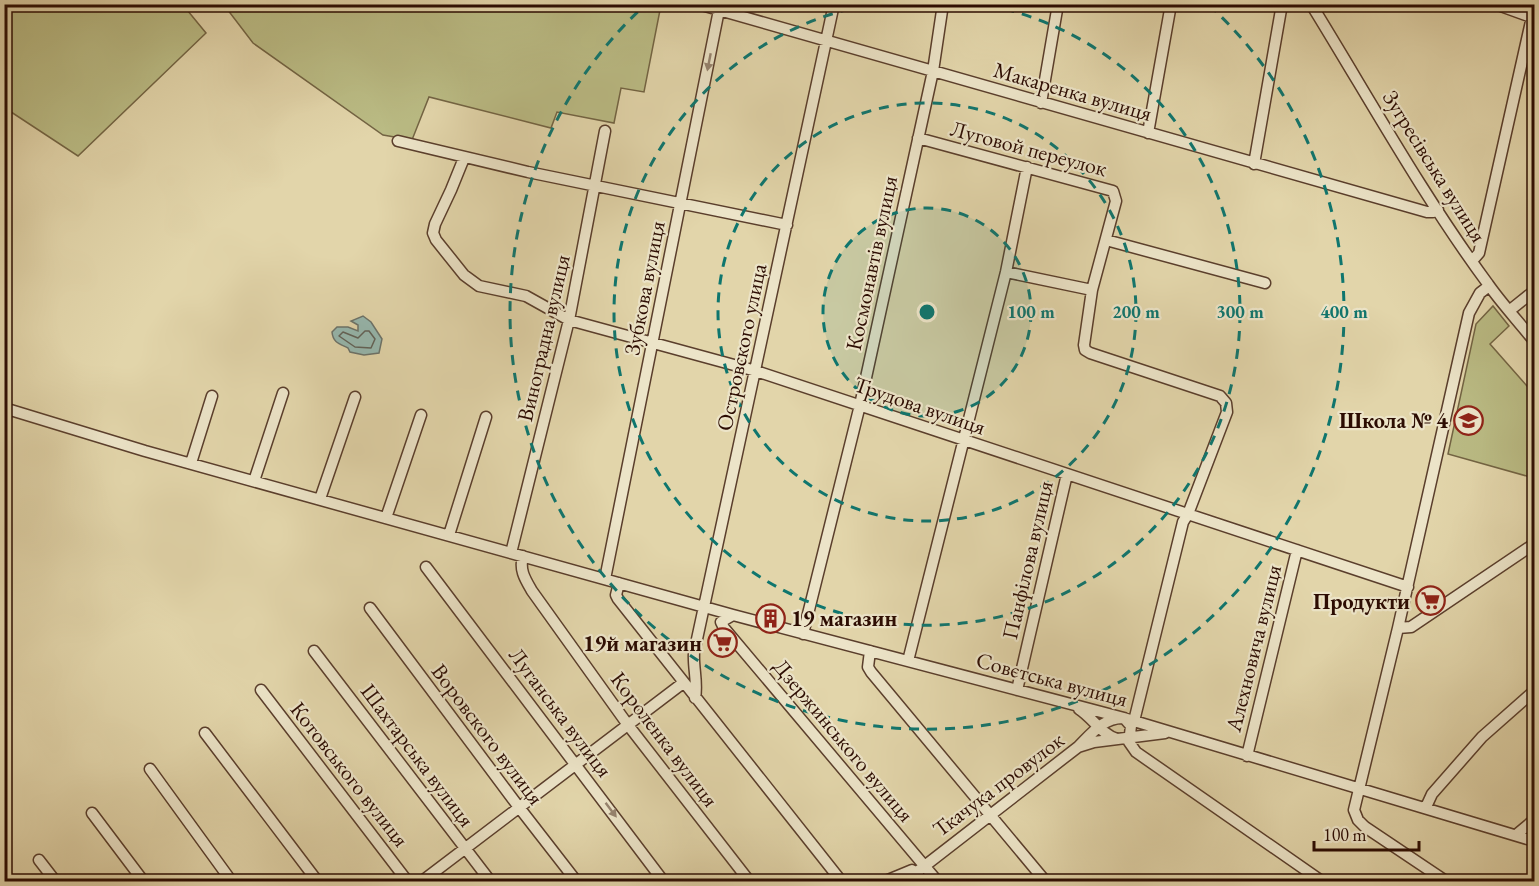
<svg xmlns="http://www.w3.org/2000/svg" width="1539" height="886" viewBox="0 0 1539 886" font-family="'EB Garamond',serif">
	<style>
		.green { fill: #babb84; stroke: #736443; stroke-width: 1.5 }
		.water { fill: #96b8af; stroke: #6c736a; stroke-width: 1.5 }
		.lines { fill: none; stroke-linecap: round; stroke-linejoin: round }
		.shore { stroke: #616258; stroke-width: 1.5 }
		.minor-casing { stroke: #5a3e2c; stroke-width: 13 }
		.minor { stroke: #ece4c8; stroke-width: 10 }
		.oneway { fill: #96836f }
		.ring { fill: none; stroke: #0f766e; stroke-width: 3; stroke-dasharray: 10 8 }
		.labels { text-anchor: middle; stroke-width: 4.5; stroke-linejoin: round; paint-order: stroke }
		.street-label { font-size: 22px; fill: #2c0c02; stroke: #ece4c8 }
		.poi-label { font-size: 22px; font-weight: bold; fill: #2c0c02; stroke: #ece4c8; text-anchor: end }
		.centre { fill: #0f766e; stroke: #ece4c8; stroke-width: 3 }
		.ring-label { font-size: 18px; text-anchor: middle; font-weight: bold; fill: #0f766e; stroke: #ece4c8; stroke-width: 4.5; stroke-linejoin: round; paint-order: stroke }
	</style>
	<rect width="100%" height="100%" fill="#e2d5aa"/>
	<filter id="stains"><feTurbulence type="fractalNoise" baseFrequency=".00333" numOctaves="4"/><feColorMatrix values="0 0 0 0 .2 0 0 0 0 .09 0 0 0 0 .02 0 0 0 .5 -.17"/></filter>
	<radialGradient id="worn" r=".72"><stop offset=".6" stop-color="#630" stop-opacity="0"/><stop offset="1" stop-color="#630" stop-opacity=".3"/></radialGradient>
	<!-- green -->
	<path class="green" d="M4 5H183L206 33 78 156 5 108Z
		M224 5H661L644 92 621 88 614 123 557 112 551 128 429 97 412 140 383 135 253 43Z
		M1493 306 1509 326 1490 344 1534 394V474L1530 477 1448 454 1476 324Z"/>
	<!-- water -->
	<path class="water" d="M363 316 371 322 382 339 379 353 364 355 350 352 348 348C340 344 333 343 332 332L337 327H348L358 331V325L351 321Z"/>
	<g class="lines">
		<!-- shore -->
		<path class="shore" d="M365 331H369L375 339 371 348 355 347 339 336 343 332 358 338Z"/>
		<defs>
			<path id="minor" d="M698 4 1427 212H1433L1438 210
				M1311 4C1369 98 1423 196 1488 284 1502 304 1519 322 1534 341
				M1495 4 1534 18
				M1041 103 1058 4
				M1148 133 1171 4
				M918 138 1113 191 1116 201 1092 290 1084 345 1085 350 1090 353 1220 396 1226 403 1227 412 1188 514 1183 522 1134 721
				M398 141 528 172 787 225
				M464 158 451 190 435 224 433 233 436 240 464 275 479 286 526 296 569 320 756 371 1408 587
				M1254 164 1282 4
				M1106 240 1265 283
				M1472 261 1479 253 1532 17
				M1006 272 1092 290
				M1509 311 1534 291
				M4 408 145 451 733 615 1124 718 1534 841
				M191 463 212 396
				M254 481 283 393
				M320 499 355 397
				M386 518 421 415
				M449 535 486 417
				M511 553 569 320 605 131
				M523 556C519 570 525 579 532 591L628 725 750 882
				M426 567 664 882
				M605 579 720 5
				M619 583 616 595 618 599 842 882
				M370 608 518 806 577 882
				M733 615 721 622 724 628 938 882
				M1398 628 1411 627 1534 544
				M803 634 860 405 933 71 943 4
				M314 651 491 882
				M870 651 868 667 871 672 1046 882
				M908 661 1006 272 1027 167
				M261 690 408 882
				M1017 690 1067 474
				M695 698C698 683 693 668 694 653L834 4
				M1079 709C1093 718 1101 734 1117 739
				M205 733 318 882
				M1078 747C1091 734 1104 717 1124 718L1131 726 1129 742 1136 752 1323 882
				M1247 756 1297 550
				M150 769 232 882
				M1426 807 1432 794 1482 737 1534 691
				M92 813 144 882
				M1516 835 1534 820
				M39 860 56 882
				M421 882 683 683
				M883 882 912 870
				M904 882 1078 747 1094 742 1165 733
				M1447 882 1365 827 1358 820 1354 810 1398 628 1469 313 1480 293 1489 286"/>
		</defs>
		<!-- minor casing -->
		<use href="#minor" class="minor-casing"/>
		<!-- minor -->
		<use href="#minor" class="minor"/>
	</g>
	<!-- one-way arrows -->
	<defs><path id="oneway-solid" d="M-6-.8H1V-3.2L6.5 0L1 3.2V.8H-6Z" transform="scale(1.5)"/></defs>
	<g class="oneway">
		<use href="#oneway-solid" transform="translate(709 62) rotate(101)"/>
		<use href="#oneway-solid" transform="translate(611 810) rotate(53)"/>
	</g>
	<!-- distance rings -->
	<circle cx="927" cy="312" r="104" fill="#0f766e" fill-opacity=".12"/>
	<g class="ring">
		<circle cx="927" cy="312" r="104"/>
		<circle cx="927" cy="312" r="209"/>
		<path d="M987 5A313 313 0 1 1 867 5"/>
		<path d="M1209 5A417 417 0 1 1 645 5"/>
	</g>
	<!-- icons -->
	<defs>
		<symbol id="school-ring" viewBox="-11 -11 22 22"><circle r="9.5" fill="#ece4c8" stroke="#8f2418" stroke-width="1.5"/><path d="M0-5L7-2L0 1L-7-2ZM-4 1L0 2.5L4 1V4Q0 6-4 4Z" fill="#8f2418"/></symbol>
		<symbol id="supermarket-ring" viewBox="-11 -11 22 22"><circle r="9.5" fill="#ece4c8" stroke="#8f2418" stroke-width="1.5"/><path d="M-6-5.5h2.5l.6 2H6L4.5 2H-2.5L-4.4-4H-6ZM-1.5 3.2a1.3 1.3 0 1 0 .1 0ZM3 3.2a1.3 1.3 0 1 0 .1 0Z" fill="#8f2418"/></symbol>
		<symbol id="building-ring" viewBox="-11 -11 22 22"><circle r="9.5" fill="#ece4c8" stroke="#8f2418" stroke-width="1.5"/><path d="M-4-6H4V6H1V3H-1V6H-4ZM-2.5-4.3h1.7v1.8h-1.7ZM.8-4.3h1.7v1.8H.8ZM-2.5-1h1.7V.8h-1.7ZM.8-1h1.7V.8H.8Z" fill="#8f2418"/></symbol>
	</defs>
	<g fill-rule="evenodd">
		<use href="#school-ring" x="1452" y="404" width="33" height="33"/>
		<use href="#supermarket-ring" x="1414" y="584" width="33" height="33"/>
		<use href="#building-ring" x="754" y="602" width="33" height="33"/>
		<use href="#supermarket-ring" x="706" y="626" width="33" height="33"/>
	</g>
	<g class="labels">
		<!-- street labels -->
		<g class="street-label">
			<text transform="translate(1073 91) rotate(16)" y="8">Макаренка вулиця</text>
			<text transform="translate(1029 148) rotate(15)" y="8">Луговой переулок</text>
			<text transform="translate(1435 166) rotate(58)" y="8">Зугресівська вулиця</text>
			<text transform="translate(871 263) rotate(-78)" y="8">Космонавтів вулиця</text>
			<text transform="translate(644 288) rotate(-79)" y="8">Зубкова вулиця</text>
			<text transform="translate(543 338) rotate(-77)" y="8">Виноградна вулиця</text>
			<text transform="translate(741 347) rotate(-78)" y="8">Островского улица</text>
			<text transform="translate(920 405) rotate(19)" y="8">Трудова вулиця</text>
			<text transform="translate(1027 560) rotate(-77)" y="8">Панфілова вулиця</text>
			<text transform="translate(1253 648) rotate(-76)" y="8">Алехновича вулиця</text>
			<text transform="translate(1052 679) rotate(15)" y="8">Совєтська вулиця</text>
			<text transform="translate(561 712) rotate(53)" y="8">Луганська вулиця</text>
			<text transform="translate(488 734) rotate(53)" y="8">Воровского вулиця</text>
			<text transform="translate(665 739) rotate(53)" y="8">Короленка вулиця</text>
			<text transform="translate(844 740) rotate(50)" y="8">Дзержинського вулиця</text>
			<text transform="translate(418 755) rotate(53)" y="8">Шахтарська вулиця</text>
			<text transform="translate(350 774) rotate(52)" y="8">Котовського вулиця</text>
			<text transform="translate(998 784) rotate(-37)" y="8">Ткачука провулок</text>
		</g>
		<!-- poi labels -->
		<g class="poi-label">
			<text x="1448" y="428">Школа № 4</text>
			<text x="1410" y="609">Продукти</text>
			<text x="791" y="626" text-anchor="start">19 магазин</text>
			<text x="702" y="651">19й магазин</text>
		</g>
	</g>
	<circle cx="927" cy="312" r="9" class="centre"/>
	<g class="ring-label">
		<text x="1031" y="318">100 m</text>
		<text x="1136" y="318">200 m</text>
		<text x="1240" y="318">300 m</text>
		<text x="1344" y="318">400 m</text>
	</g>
	<!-- margin -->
	<rect width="1539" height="886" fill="none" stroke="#e2d5aa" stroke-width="24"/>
	<rect x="6" y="6" width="1527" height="874" fill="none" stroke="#2c0c02" stroke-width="3"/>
	<rect x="12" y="12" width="1515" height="862" fill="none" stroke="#2c0c02" stroke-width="1.5"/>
	<!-- scale -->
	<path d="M1314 841v9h105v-9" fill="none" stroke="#2c0c02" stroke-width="3"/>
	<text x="1323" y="841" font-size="18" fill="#2c0c02" stroke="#ece4c8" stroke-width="4.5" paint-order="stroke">100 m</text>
	<rect width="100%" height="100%" filter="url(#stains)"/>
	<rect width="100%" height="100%" fill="url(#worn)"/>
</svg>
